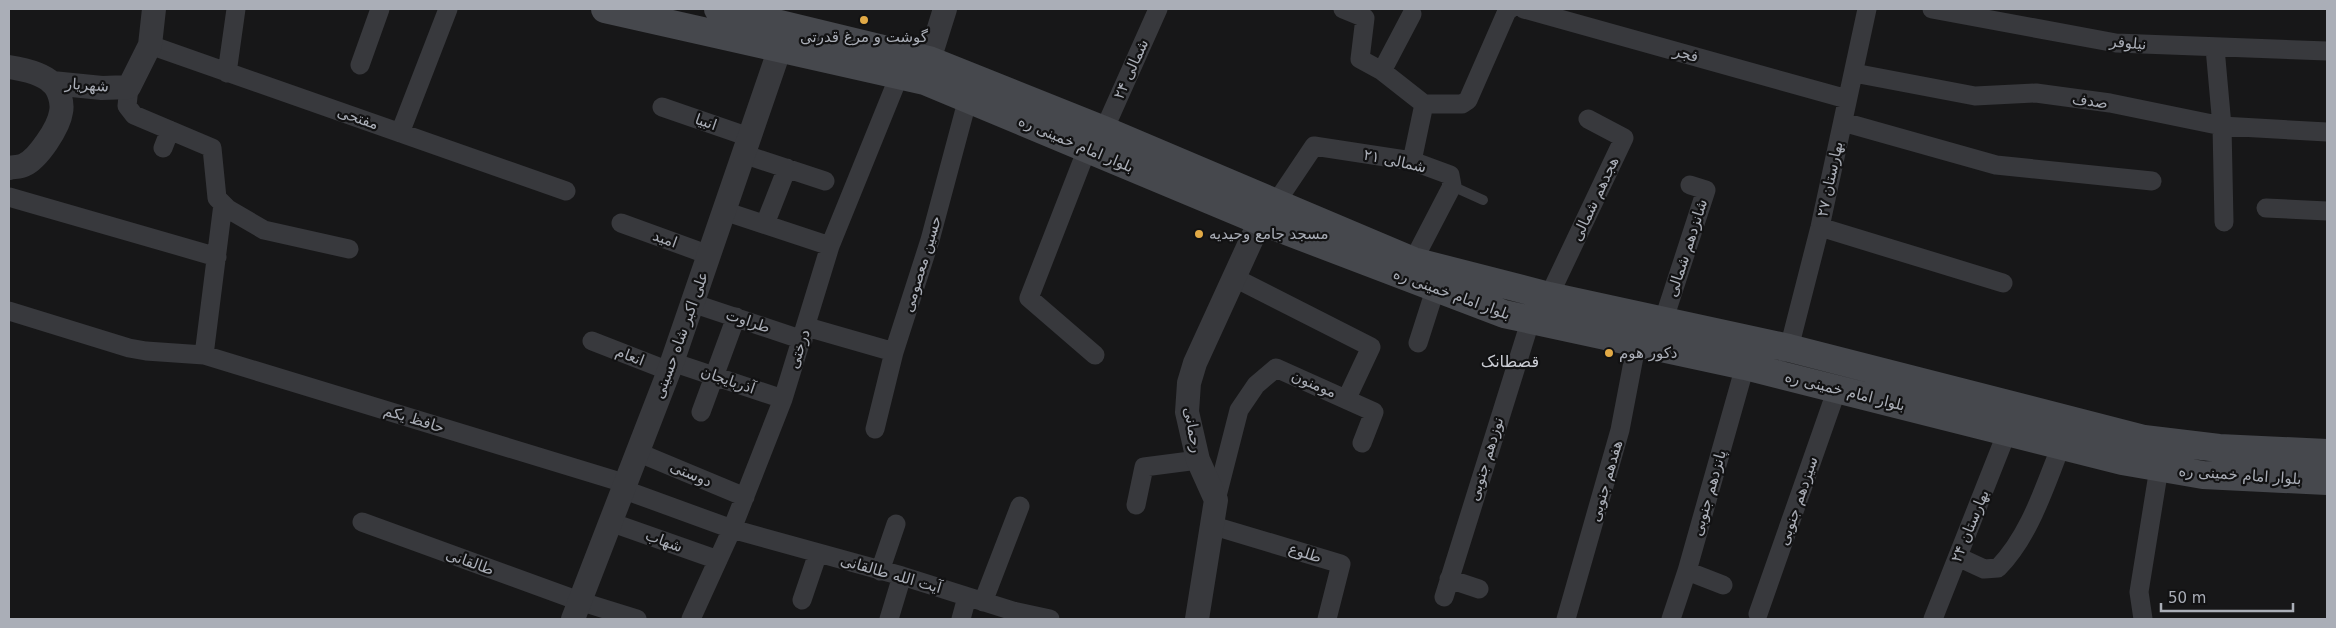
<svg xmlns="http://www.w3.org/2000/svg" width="2336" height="628" viewBox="0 0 2336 628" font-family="'DejaVu Sans',Vazirmatn,sans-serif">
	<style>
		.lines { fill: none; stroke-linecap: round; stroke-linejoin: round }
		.service { stroke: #38393d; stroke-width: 10 }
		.minor { stroke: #38393d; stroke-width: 19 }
		.tertiary { stroke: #38393d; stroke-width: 24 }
		.secondary { stroke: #46484d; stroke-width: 28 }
		.poi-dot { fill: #e2aa46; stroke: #121213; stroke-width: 2 }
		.labels { text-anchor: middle; stroke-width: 4.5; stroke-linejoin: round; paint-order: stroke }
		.poi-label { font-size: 15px; fill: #aaaeb7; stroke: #121213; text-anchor: start }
		.street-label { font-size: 15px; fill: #aaaeb7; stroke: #121213 }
		.neighbourhood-label { font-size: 16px; fill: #cbcdd4; stroke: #121213 }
	</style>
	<rect width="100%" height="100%" fill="#171718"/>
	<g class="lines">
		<!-- service -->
		<path class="service" d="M1452 186 1483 200"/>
		<!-- minor -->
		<path class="minor" d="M1343 9 1365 18 1360 59 1382 71 1424 104 1412 161
			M1524 9 1847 99
			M1932 9 2116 43 2327 51
			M150 45 566 191
			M2215 48 2222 126 2224 222
			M360 65 380 9
			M1382 71 1412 14
			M227 73 236 9
			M1854 73 1975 96 2036 93 2110 103 2222 126 2327 132
			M129 87 127 106 134 115 212 148 217 198 228 209 264 230 349 249
			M1424 104H1462L1468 100 1507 11 1510 9
			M662 107 749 137
			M1843 122 1996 165 2152 181
			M1104 130 1158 9
			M400 133 448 9
			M163 148 170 130
			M1087 149 1029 298 1095 355
			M743 154 825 181
			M9 197 217 257
			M1275 204 1314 146 1412 161 1450 175 1452 186 1413 261
			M2266 208 2327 211
			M724 211 830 246
			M621 223 709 255
			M765 224 787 168
			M1820 227 2003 283
			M1235 278 1371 347 1347 398
			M1549 296 1624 138 1588 119
			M692 303 803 340
			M9 311 129 348 146 351 204 355 624 483
			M1663 322 1706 190 1690 185
			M807 327 894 352
			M592 341 669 371
			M1418 343 1435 290
			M1789 348 1820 227 1867 9
			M204 355 223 204
			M672 362 783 399
			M701 412 736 317
			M875 429 894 352 930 240 968 98
			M637 452 745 497
			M622 489 732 529 902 576 1013 611 1050 619
			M1216 500 1239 410 1256 385 1276 368 1374 412 1362 443
			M1136 505 1144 467 1198 460
			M362 522 579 601 637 619
			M610 522 718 560
			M1214 526 1341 564 1327 619
			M1958 557 1984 569 1998 568C2030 535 2044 488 2061 446
			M880 571 896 524
			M1687 571 1723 585
			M1449 579 1479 589
			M1444 597 1530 322
			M802 600 818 553
			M983 602 1020 506
			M1758 614 1837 389
			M691 619 732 529 783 399 830 246 899 76
			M889 619 902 576
			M961 619 967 597
			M1566 619 1620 430 1637 341
			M1671 619 1687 571 1745 366
			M1933 619 2007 432
			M2143 619 2139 592 2159 468"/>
		<!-- tertiary -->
		<path class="tertiary" d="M929 60 945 9
			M9 67C22 69 42 73 52 83 59 89 63 103 61 112 59 127 38 159 24 165 20 167 13 167 9 168
			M52 83 102 88 129 87 150 45 154 9
			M573 619 669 371 780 48
			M1197 619 1216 500 1198 460 1187 412 1189 383 1195 363 1260 221 1272 207"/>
		<!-- secondary -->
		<path class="secondary" d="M605 9 925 81 1260 221 1504 314 1745 366 2122 461 2203 475 2327 481
			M718 9 929 60 1104 130 1413 261 1549 296 1789 348 2144 439 2219 448 2327 453"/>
	</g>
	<!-- markers -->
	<g class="poi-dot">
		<circle cx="864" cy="20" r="5"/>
		<circle cx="1199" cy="234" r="5"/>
		<circle cx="1609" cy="353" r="5"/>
	</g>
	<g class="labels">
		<!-- poi labels -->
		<g class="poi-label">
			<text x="864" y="42" text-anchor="middle">گوشت و مرغ قدرتی</text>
			<text x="1209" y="239">مسجد جامع وحیدیه</text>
			<text x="1619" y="358">دکور هوم</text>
		</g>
		<!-- street labels -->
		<g class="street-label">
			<text transform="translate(2128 43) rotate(5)" y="5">نیلوفر</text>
			<text transform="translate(1686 54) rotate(16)" y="5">فجر</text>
			<text transform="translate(1131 69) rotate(-66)" y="5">۲۴ شمالی</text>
			<text transform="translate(87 85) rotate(4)" y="5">شهریار</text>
			<text transform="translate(2090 101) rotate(8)" y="5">صدف</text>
			<text transform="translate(358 118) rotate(19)" y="5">مفتحی</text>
			<text transform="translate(706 122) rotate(19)" y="5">انبیا</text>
			<text transform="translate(1076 144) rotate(23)" y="5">بلوار امام خمینی ره</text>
			<text transform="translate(1395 161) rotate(12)" y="5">۲۱ شمالی</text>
			<text transform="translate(1830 179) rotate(-78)" y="5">بهارستان ۲۷</text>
			<text transform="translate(1595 199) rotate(-65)" y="5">هجدهم شمالی</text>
			<text transform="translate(665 239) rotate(20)" y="5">امید</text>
			<text transform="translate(1687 248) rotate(-72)" y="5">شانزدهم شمالی</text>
			<text transform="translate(922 264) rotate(-73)" y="5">حسین معصومی</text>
			<text transform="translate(1452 294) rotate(20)" y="5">بلوار امام خمینی ره</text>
			<text transform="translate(748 321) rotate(18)" y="5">طراوت</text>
			<text transform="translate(681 335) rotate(-70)" y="5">علی اکبر شاه حسینی</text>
			<text transform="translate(799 349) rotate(-72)" y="5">درختی</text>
			<text transform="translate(630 356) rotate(21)" y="5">انعام</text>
			<text transform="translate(728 380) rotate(19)" y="5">آذربایجان</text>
			<text transform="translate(1314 384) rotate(23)" y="5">مومنون</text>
			<text transform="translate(1845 391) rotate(14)" y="5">بلوار امام خمینی ره</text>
			<text transform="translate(414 419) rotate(17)" y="5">حافظ یکم</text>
			<text transform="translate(1193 430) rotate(80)" y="5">رحمانی</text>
			<text transform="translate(1486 459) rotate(-73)" y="5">نوزدهم جنوبی</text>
			<text transform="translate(691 474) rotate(23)" y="5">دوستی</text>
			<text transform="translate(2240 475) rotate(4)" y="5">بلوار امام خمینی ره</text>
			<text transform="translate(1606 481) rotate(-74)" y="5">هفدهم جنوبی</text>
			<text transform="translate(1709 493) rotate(-74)" y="5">پانزدهم جنوبی</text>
			<text transform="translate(1798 501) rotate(-71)" y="5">سیزدهم جنوبی</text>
			<text transform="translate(1970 526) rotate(-68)" y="5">بهارستان ۲۴</text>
			<text transform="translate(664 541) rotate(20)" y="5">شهاب</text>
			<text transform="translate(1305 553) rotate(17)" y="5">طلوع</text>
			<text transform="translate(470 562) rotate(20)" y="5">طالقانی</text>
			<text transform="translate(891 574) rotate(16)" y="5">آیت الله طالقانی</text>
		</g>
		<!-- neighbourhood labels -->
		<g class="neighbourhood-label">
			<text x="1510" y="367">قصطانک</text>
		</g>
	</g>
	<!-- border -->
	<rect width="2336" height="628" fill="none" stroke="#aaaeb7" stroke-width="20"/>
	<!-- scale -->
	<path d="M2161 603v8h132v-8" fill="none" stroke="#aaaeb7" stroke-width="2.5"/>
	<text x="2168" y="603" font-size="15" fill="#aaaeb7" stroke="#121213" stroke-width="4" paint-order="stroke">50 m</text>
</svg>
